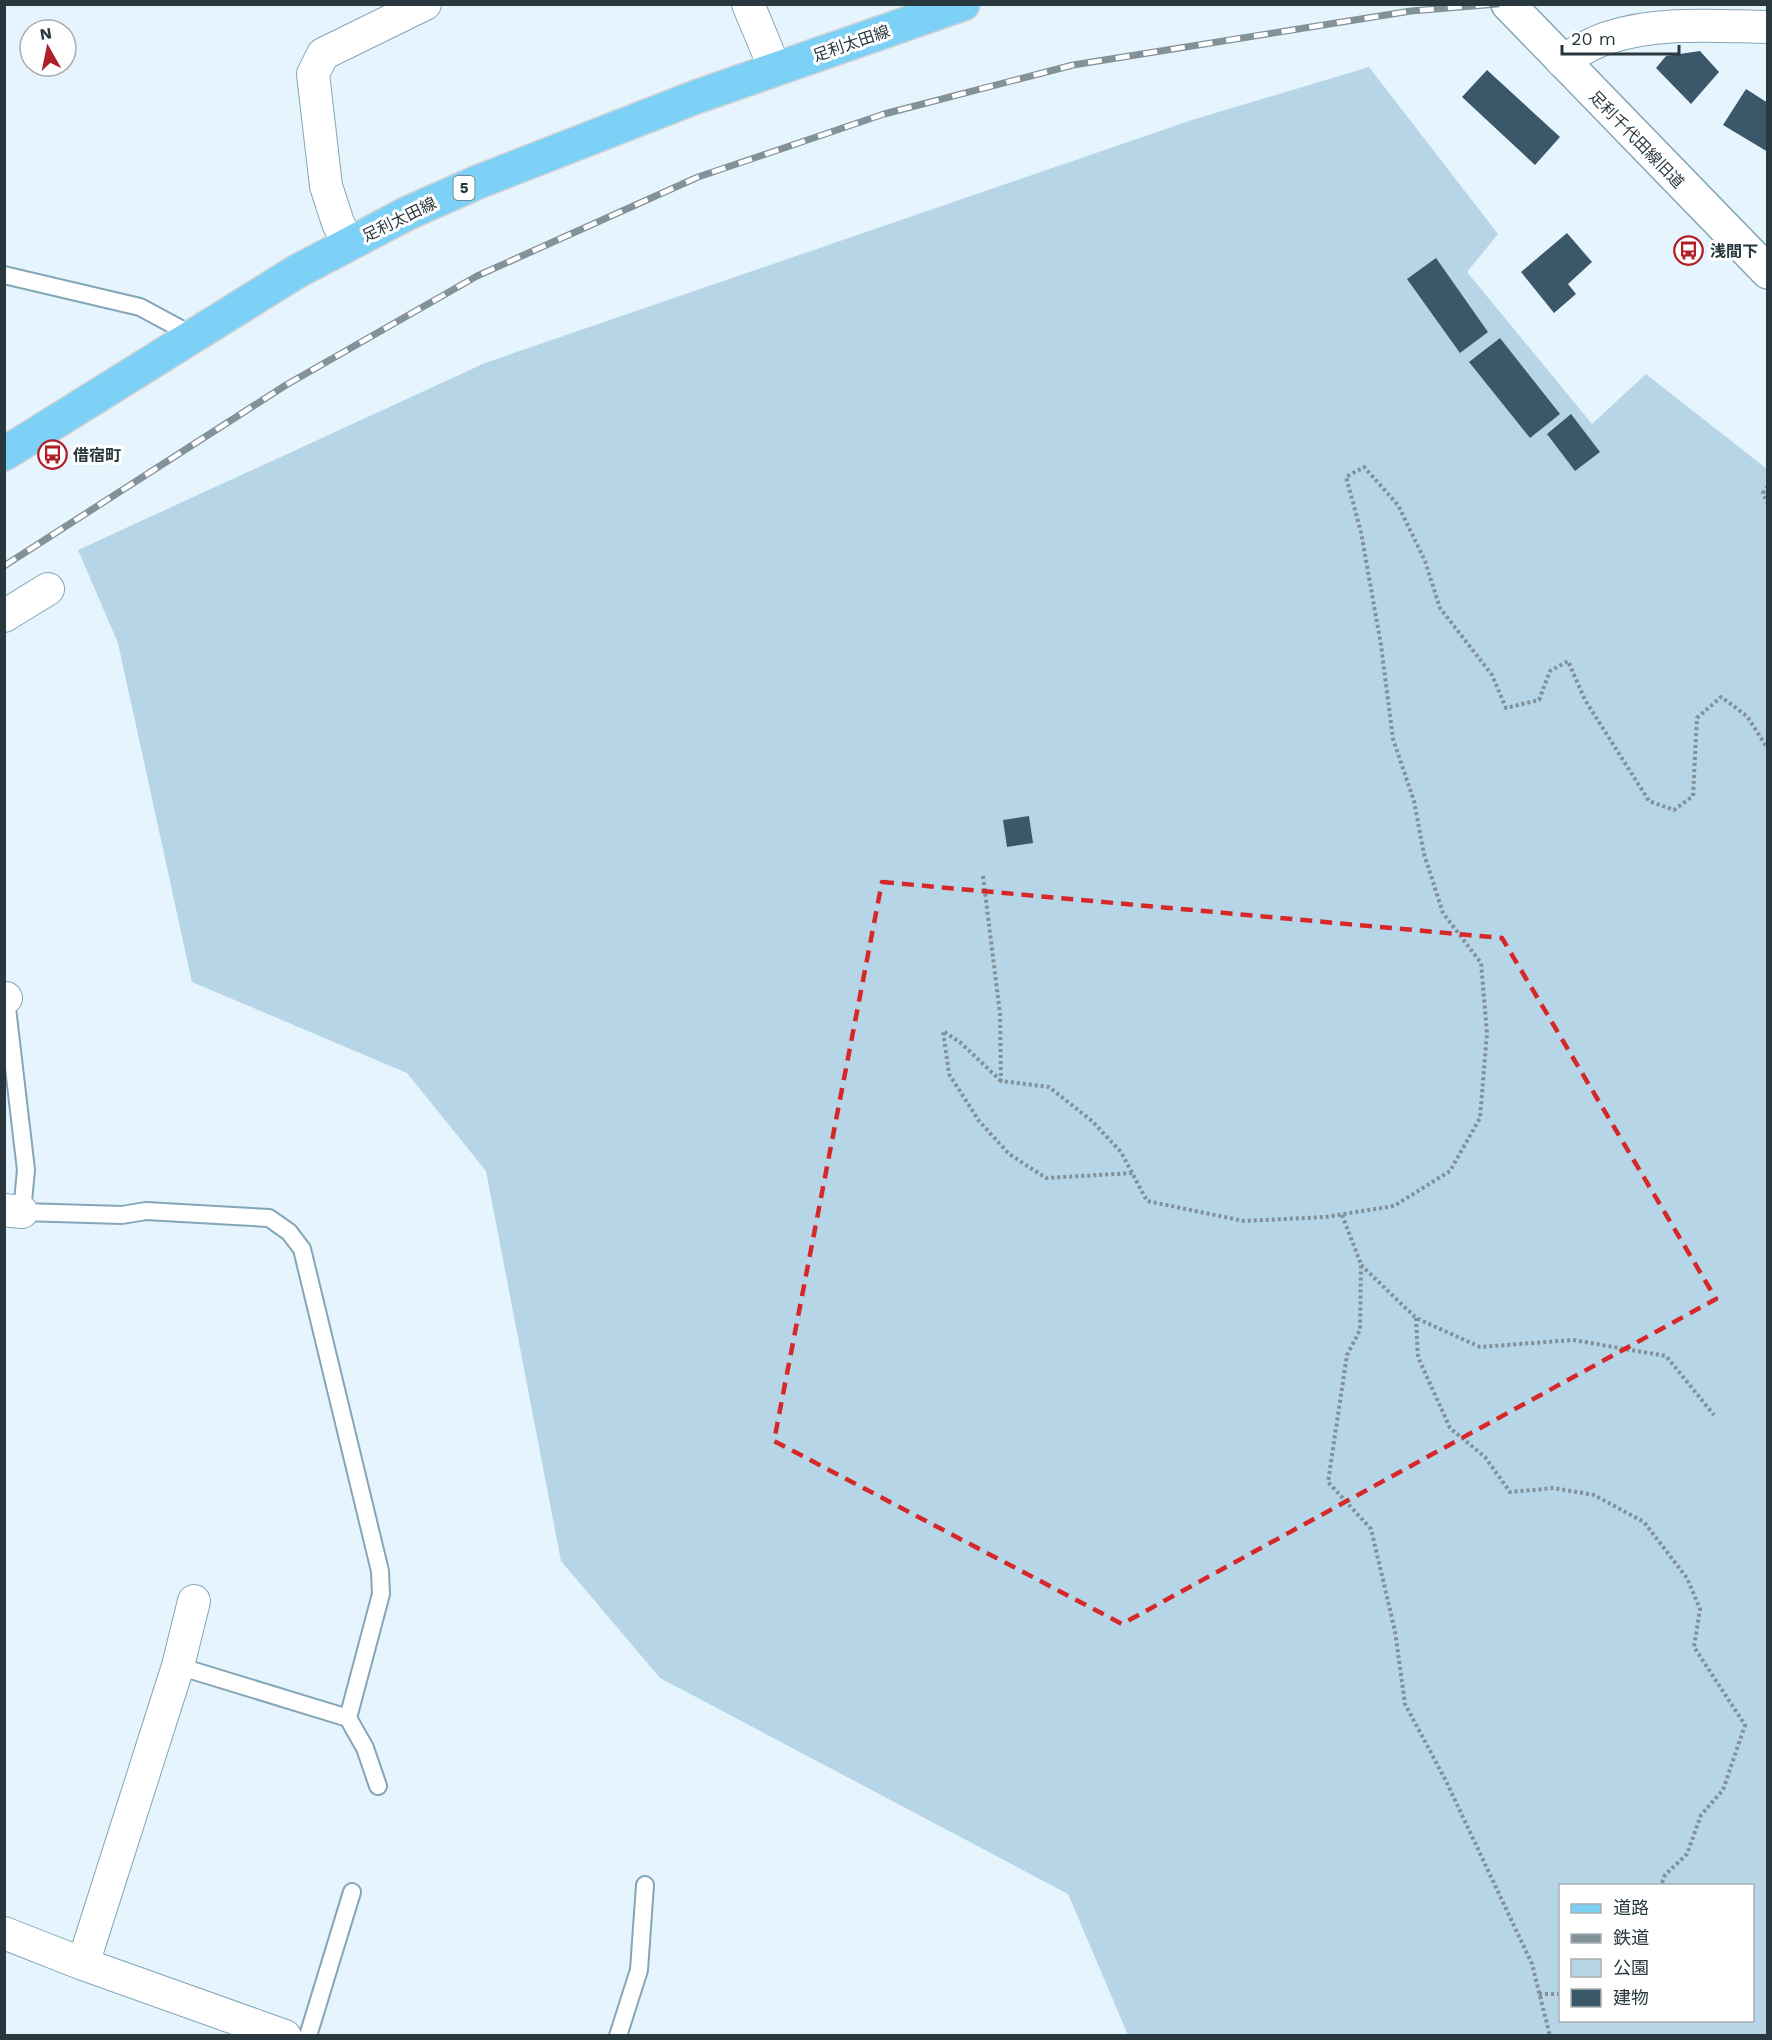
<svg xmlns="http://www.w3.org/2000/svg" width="1772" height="2040" viewBox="0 0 1772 2040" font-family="'Work Sans','Noto Sans JP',sans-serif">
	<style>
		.green { fill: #b6d5e7; fill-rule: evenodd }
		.building { fill: #3a586a }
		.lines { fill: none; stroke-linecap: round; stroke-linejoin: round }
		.service-casing { stroke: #84a6b9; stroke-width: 20 }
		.minor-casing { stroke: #84a6b9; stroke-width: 34 }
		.tertiary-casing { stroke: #84a6b9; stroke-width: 36 }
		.primary-casing { stroke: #d0d3d5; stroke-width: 36 }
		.path { stroke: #829098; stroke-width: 4; stroke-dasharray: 3 3; stroke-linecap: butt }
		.service { stroke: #fff; stroke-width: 16 }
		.minor { stroke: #fff; stroke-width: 32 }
		.tertiary { stroke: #fff; stroke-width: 33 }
		.primary { stroke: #7dd1f7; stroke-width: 33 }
		.rail-casing { stroke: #839199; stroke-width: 7 }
		.rail { stroke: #fff; stroke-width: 4.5; stroke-dasharray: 14; stroke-linecap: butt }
		.marked { fill: none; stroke: #d62828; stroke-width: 4.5; stroke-dasharray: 12 8; stroke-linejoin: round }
		.labels { text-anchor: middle; stroke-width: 6; stroke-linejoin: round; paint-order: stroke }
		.shield { fill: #fff; stroke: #697379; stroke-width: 1.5 }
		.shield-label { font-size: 15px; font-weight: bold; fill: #29373f }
		.street-label { font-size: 16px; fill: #29373f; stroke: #fff }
		.poi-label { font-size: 16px; font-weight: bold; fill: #29373f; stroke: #fff; text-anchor: start }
	</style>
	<rect width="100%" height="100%" fill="#e6f4fd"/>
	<!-- green -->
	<path class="green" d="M1369 67 1498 234 1467 272 1592 424 1646 374 1767 469V2035H1128L1068 1894 660 1678 561 1561 486 1171 407 1073 192 982 118 643 78 550 485 363 1192 120ZM1560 1886H1752V2020H1560Z"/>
	<!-- building -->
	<path class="building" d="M1700 51 1719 72 1691 104 1656 68 1666 56Z
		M1487 70 1560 137 1535 165 1462 97Z
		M1746 89 1768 103V152L1723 125Z
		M1567 233 1592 262 1568 284 1576 294 1554 313 1521 272Z
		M1436 258 1488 332 1460 353 1407 279Z
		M1500 338 1560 414 1530 438 1469 362Z
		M1571 414 1600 452 1575 471 1547 434Z
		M1029 816 1033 843 1007 847 1003 820Z"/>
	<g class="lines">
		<defs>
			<path id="service" d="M4 275 140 307 192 335
				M5 991 26 1170 22 1212 122 1215 146 1211 269 1218 289 1232 302 1249 380 1571 381 1594 348 1718
				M178 1666 348 1718 365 1748 378 1786
				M308 2036 352 1892
				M618 2036 639 1970 645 1885"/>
			<path id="minor" d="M748 4 775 69
				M1562 61C1576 53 1591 43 1607 38 1658 21 1714 26 1768 27
				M349 244 338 223 326 186 313 74 323 54 425 4
				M4 616 48 589
				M4 998H6
				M4 1210 22 1212
				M4 1933 83 1964 285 2036
				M83 1964 178 1666 194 1601"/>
			<path id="tertiary" d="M1508 4 1768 272"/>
			<path id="primary" d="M4 454 296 272 408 213 478 182 696 97 963 4"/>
		</defs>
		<!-- service casing -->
		<use href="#service" class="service-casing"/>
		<!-- minor casing -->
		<use href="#minor" class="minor-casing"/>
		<!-- tertiary casing -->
		<use href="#tertiary" class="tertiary-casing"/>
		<!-- primary casing -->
		<use href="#primary" class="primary-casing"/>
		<!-- path -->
		<path class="path" d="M1768 486 1763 493 1768 504
			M983 876 1000 1014 1001 1081 1049 1087 1092 1121 1121 1152 1147 1201 1244 1221 1325 1217 1394 1206 1450 1171 1480 1118 1487 1033 1481 963 1443 913 1424 854 1414 801 1393 739 1381 645 1361 532 1346 477 1364 467 1398 505 1425 561 1440 608 1492 675 1506 708 1539 700 1550 671 1568 661 1585 700 1649 801 1674 810 1693 796 1697 718 1721 697 1747 716 1768 749
			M1001 1081 961 1043 943 1031 949 1074 979 1121 1009 1154 1046 1178 1133 1173
			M1342 1215 1361 1264 1360 1330 1347 1355 1328 1482 1371 1529 1395 1631 1405 1704 1446 1781 1532 1964 1550 2036
			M1361 1265 1416 1318 1480 1347 1573 1340 1666 1356 1714 1415
			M1416 1318 1418 1357 1450 1428 1485 1457 1510 1492 1554 1488 1594 1495 1644 1522 1687 1578 1700 1609 1694 1647 1745 1725 1723 1790 1701 1815 1687 1854 1665 1875 1661 1886
			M1539 1994H1560"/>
		<!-- service -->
		<use href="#service" class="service"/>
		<!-- minor -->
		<use href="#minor" class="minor"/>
		<!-- tertiary -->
		<use href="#tertiary" class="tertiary"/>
		<!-- primary -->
		<use href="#primary" class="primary"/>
		<defs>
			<path id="rail" d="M4 566 286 385 477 276 698 177 884 114 1073 65 1411 11 1497 4"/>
		</defs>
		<!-- rail casing -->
		<use href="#rail" class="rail-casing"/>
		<!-- rail -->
		<use href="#rail" class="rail"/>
	</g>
	<!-- marked area -->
	<path class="marked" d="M882 882 1502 938 1716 1299 1122 1624 774 1441Z"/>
	<!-- icons -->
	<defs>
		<symbol id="bus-ring" viewBox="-11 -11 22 22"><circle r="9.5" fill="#fff" stroke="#b01e28" stroke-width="1.5"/><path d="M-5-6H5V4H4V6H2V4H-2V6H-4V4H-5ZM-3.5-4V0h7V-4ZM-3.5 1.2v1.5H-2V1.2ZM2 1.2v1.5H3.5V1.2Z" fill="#b01e28"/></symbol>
	</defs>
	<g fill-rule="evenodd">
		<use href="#bus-ring" x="1672" y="234" width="33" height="33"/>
		<use href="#bus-ring" x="36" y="438" width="33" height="33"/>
	</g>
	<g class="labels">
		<!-- shield labels -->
		<rect class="shield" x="453.5" y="176" width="21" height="24" rx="4.5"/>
		<g class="shield-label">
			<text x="464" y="193">5</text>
		</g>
		<!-- street labels -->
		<g class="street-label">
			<text transform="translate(851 43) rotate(-19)" y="6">足利太田線</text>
			<text transform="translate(1637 139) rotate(46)" y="6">足利千代田線旧道</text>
			<text transform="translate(399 219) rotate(-26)" y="6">足利太田線</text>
		</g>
		<!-- poi labels -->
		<g class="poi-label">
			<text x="1710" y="257">浅間下</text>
			<text x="73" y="461">借宿町</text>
		</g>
	</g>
	<!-- border -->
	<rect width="1772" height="2040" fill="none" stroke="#29373f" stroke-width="12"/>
	<!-- legend -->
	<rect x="1559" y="1884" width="195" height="138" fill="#ffffff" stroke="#a9afb2" stroke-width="1.5"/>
	<rect x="1571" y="1904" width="30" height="9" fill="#7dd1f7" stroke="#a9afb2" stroke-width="1.5"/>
	<text x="1613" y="1914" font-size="18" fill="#29373f">道路</text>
	<rect x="1571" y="1934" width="30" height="9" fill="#839199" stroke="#a9afb2" stroke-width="1.5"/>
	<text x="1613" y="1944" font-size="18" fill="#29373f">鉄道</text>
	<rect x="1571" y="1959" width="30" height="18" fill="#b6d5e7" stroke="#a9afb2" stroke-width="1.5"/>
	<text x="1613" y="1974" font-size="18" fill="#29373f">公園</text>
	<rect x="1571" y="1989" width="30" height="18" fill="#3a586a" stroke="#a9afb2" stroke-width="1.5"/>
	<text x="1613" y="2004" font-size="18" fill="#29373f">建物</text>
	<!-- north arrow -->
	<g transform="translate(48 48) rotate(351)"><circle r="28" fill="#ffffff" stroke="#a9afb2" stroke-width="1.5"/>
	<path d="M0-4.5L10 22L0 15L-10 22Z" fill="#b01e28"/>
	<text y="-9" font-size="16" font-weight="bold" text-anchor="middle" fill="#29373f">N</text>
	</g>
	<!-- scale -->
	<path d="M1562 45v9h117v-9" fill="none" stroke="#29373f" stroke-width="3"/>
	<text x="1571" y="45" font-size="18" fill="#29373f" stroke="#ffffff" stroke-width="4.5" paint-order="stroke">20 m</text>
</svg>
